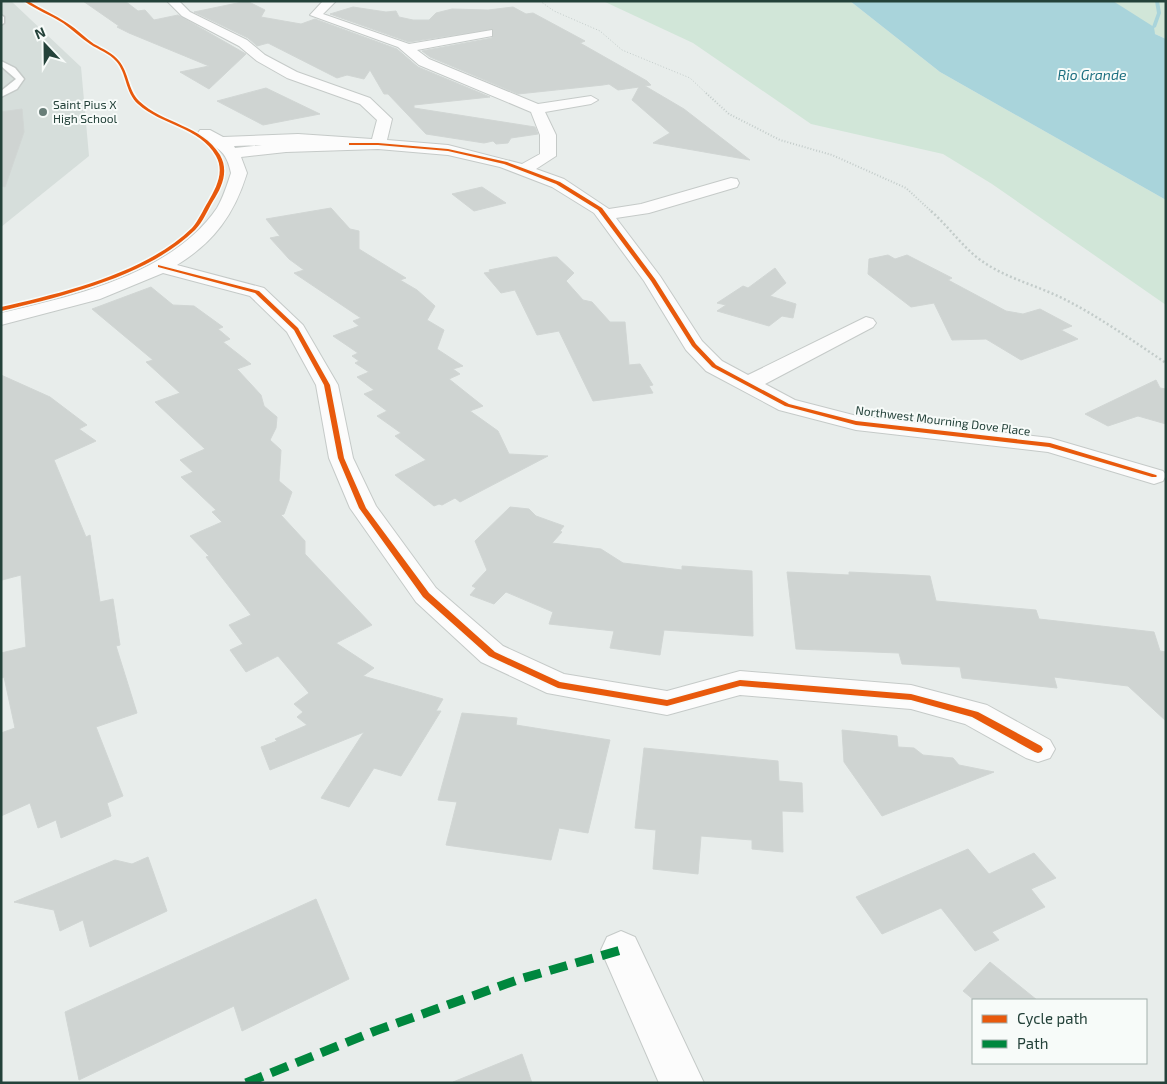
<svg xmlns="http://www.w3.org/2000/svg" width="1167" height="1084" viewBox="0 0 1167 1084" font-family="'Exo 2',sans-serif">
	<style>
		.built { fill: #d6dedb }
		.green { fill: #d1e6d8 }
		.water { fill: #a9d4db }
		.lines { fill: none; stroke-linecap: round; stroke-linejoin: round }
		.stream { fill: #a9d4db; fill-rule: evenodd }
		.building { fill: #cfd4d2; stroke: #d1d6d4 }
		.service-casing { stroke: #c5cac8; stroke-width: 3 }
		.minor-casing { stroke: #c5cac8; stroke-width: 2 }
		.path-far2 { stroke: #c3ccca; stroke-width: 1; stroke-dasharray: 1 2; stroke-linecap: butt }
		.path-far1 { stroke: #c3ccca; stroke-width: 2; stroke-dasharray: 1 2; stroke-linecap: butt }
		.path { stroke: #c3ccca; stroke-width: 2.5; stroke-dasharray: 2 2.5; stroke-linecap: butt }
		.service { fill: #fcfcfc; fill-rule: evenodd }
		.minor { fill: #fcfcfc; fill-rule: evenodd }
		.quiet { stroke: #00873e; stroke-width: 9; stroke-dasharray: 18 9; stroke-linecap: butt }
		.cycleway-casing { stroke: #f7fbf9; stroke-width: 3 }
		.cycleway { fill: #e8590c; fill-rule: evenodd }
		.poi-dot { fill: #697e78; stroke: #f7fbf9; stroke-width: 2 }
		.labels { text-anchor: middle; stroke-width: 4; stroke-linejoin: round; paint-order: stroke }
		.far-poi-label { font-size: 12px; fill: #24423a; stroke: #f7fbf9; text-anchor: start }
		.far-street-label { font-size: 12px; fill: #24423a; stroke: #f7fbf9 }
		.far-water-label { font-size: 14px; font-style: italic; fill: #1c6f80; stroke: #f7fbf9 }
	</style>
	<rect width="100%" height="100%" fill="#e8edeb"/>
	<!-- built -->
	<path class="built" d="M1 1H11L81 67 89 156 1 227Z"/>
	<!-- green -->
	<path class="green" d="M603 1H850L940 72 1166 200V305L992 184 943 154 811 124 693 43Z
		M1113 1H1166V39L1155 34Z"/>
	<!-- water -->
	<path class="water" d="M850 1H1113L1154 27 1155 34 1166 39V200L940 72Z"/>
	<g class="lines">
		<!-- stream -->
		<path class="stream" d="M1155 1H1159L1161 13 1156 27 1154 28 1152 27 1157 13Z"/>
	</g>
	<!-- building -->
	<path class="building" d="M83 1H125L138 11 145 10 154 20 178 15 246 54 209 89 180 72 209 66 129 33 117 27 119 26Z
		M247 1 265 10 261 17 301 24 315 19 397 49 418 67 490 97 414 105V108L535 127 538 134 511 138 508 143 496 144 493 141 484 143 426 134 388 94H384L370 70 364 79 347 75 337 78 268 43 257 46 248 38 194 12Z
		M353 7 386 12 396 11 399 17 413 20H429L436 13 452 9 488 10 513 7 526 14 533 13 585 41 580 43 647 81 651 85 645 86 684 109 750 160 653 143 670 133 632 100 639 87 618 90 609 84 603 85 518 94 430 57 422 51 492 38 493 29 409 42 330 14Z
		M266 88 320 114 263 125 217 101Z
		M22 109 24 132 5 187 1 186V112Z
		M482 187 506 203 474 211 452 194Z
		M331 208 350 229 359 231V249L406 278 400 280 417 290 435 306 427 320 444 330 437 349 463 366 453 369 460 374 449 379 483 406 470 411 498 431 509 454 548 456 460 502 455 498 442 505 439 504 434 506 395 475 426 460 395 436 401 433 377 416 387 411 364 394 374 390 357 377 369 372 355 363 359 361 352 356 358 353 333 336 359 326 353 321 361 318 294 273 304 270 289 259 270 238 280 236 266 219Z
		M888 255 895 259 907 255 952 278 948 280 1006 311 1023 314 1040 309 1072 326 1061 330 1078 339 1021 360 986 339 952 340 934 303 911 307 868 274 869 259Z
		M553 257H557L574 273 566 281 583 300 592 302 610 322H625L629 365 640 364 653 385 649 386 653 393 593 401 559 331 537 335 515 290 501 293 484 273 490 272 489 270Z
		M775 268 786 283 770 296 796 304 793 318 782 316 769 326 717 311 726 305 717 303 743 286 748 288Z
		M151 287 173 305 194 306 223 327 218 329 230 339 223 342 251 364 237 369 261 395 264 406 277 417 276 428 270 440 281 450 279 481 292 492 284 514 281 515 305 541V554L372 625 336 643 374 668 363 676 443 699 436 711H441L401 776 374 768 349 807 321 798 364 732 270 770 261 747 277 741 275 739 307 725 297 717 303 712 294 704 309 693 278 656 246 672 230 650 243 644 229 625 251 615 206 557 209 556 190 536 222 522 212 512 216 510 181 477 193 472 180 460 205 449 155 402 180 393 146 362 153 360 92 309Z
		M1 375 50 397 87 425 79 429 96 441 54 460 86 537 90 535 100 602 113 599 120 645 116 646 137 713 96 727 123 796 107 803 111 816 61 838 56 820 38 828 30 803 1 816V733L15 728 4 677 2 678 1 653 26 647 21 575 2 580Z
		M1156 380 1160 388 1166 389V424L1138 416 1108 426 1085 414Z
		M510 507 529 509 536 516 564 526 560 531 562 532 552 543 601 549 623 563 682 570V566L752 571 753 636 664 630 660 655 610 648 614 631 549 624 553 612 506 592 494 604 470 595 476 588 472 586 487 570 475 541Z
		M787 572 849 575V572L930 576 936 601 1036 610 1039 619 1154 632 1160 651 1166 652V721L1128 686 1054 677 1057 688 962 678 960 667 902 664 899 653 796 649Z
		M462 713 517 718 516 725 610 740 588 833 559 828 551 860 446 845 457 802 438 800Z
		M842 730 897 736 898 747 914 748 923 755 953 758 959 765 994 772 882 816 844 762Z
		M644 748 778 761 779 781 802 783 803 812 782 811 783 852 752 849V840L701 836 698 874 653 869 656 830 635 828Z
		M968 849 989 874 1034 853 1056 878 1031 889 1045 907 992 932 999 940 975 951 941 908 882 934 856 897Z
		M148 857 167 911 90 947 83 920 60 931 54 910 14 902 115 860 132 864Z
		M316 899 349 979 242 1031 234 1006 79 1080 65 1012Z
		M990 962 1037 1000H974L963 991Z
		M522 1054 532 1083H453V1082Z"/>
	<g class="lines">
		<defs>
			<path id="service" d="M1 15 4 17V23L1 25Z
				M1 61 15 68 24 79 17 89 1 97V91L16 79 1 66Z"/>
			<path id="minor" d="M167 1H179L190 12 247 40 265 55 297 72 370 98 392 119 387 140 448 145 522 164 540 154V135L531 112 419 65 398 47 310 15 323 1H336L323 14 409 44 492 30V36L417 50 429 59 538 104 591 96 598 100 591 104 545 112 556 135V156L536 169 564 179 609 209 641 204 731 178 737 179 739 183 737 187 649 213 616 218 660 276 702 341 722 361 748 375 866 317 873 319 876 323 873 327 765 384 795 400 857 416 1050 438 1163 471 1166 475 1163 481 1154 484 1048 452 856 430 779 410 706 371 686 350 644 281 594 213 552 187 500 167 448 155 378 149 286 152 241 157 247 173C234 215 214 242 177 265L264 288 303 325 338 385 353 458 376 506 436 588 503 646 564 674 667 691 740 671 911 685 987 705 1050 740 1055 749 1050 758 1038 762 1026 758 965 724 911 709 740 695 667 715 547 693 481 662 416 602 350 508 329 458 316 385 287 332 250 296 163 273 100 299 1 325V313C74 296 172 274 217 208 223 198 227 185 231 173 225 143 211 150 198 133L200 130H210L223 137 298 134 372 139 377 120 360 104 287 78 257 61 239 46 182 16ZM262 145 235 148 234 146Z
				M621 931 635 937 704 1083H659L601 950 607 937Z"/>
		</defs>
		<!-- service casing -->
		<use href="#service" class="service-casing"/>
		<!-- minor casing -->
		<use href="#minor" class="minor-casing"/>
		<!-- path-far2 -->
		<path class="path-far2" d="M540 1 554 11 600 31 622 50 690 78 707 94"/>
		<!-- path-far1 -->
		<path class="path-far1" d="M706 93 729 114 780 140 832 155 906 188 932 212"/>
		<!-- path -->
		<path class="path" d="M931 211C948 226 961 245 979 259 1006 279 1037 285 1066 300 1101 318 1133 341 1166 363"/>
		<!-- service -->
		<use href="#service" class="service"/>
		<!-- minor -->
		<use href="#minor" class="minor"/>
		<!-- quiet -->
		<path class="quiet" d="M246 1083 375 1031 520 979 621 950"/>
		<defs>
			<path id="cycleway" d="M24 1H28C41 9 55 15 67 23 77 29 85 38 94 44 103 49 113 53 119 61 129 73 128 90 139 101 163 124 202 125 220 155 229 171 222 187 213 201 207 211 203 222 195 230 148 276 64 296 1 311V307C63 293 146 273 192 228 199 220 203 210 208 202 216 188 225 172 216 156 200 127 161 125 138 104 125 92 127 73 116 61 109 53 99 50 90 44 81 38 73 30 63 23 51 15 36 10 24 1Z
				M350 143H378L448 149 507 162 560 182 602 208 655 279 696 344 716 365 789 404 856 421 1050 443 1156 475 1157 476 1156 477H1152L1049 447 856 425 785 406 712 367 692 346 651 281 598 210 556 184 504 164 448 151 378 145H349V143Z
				M158 265 259 291 298 328 330 385 344 458 366 508 429 593 495 652 560 682 667 700 740 680 911 694 978 712 1041 746 1043 749 1041 752 1038 753 1035 752 972 717 911 700 740 686 667 706 558 688 489 656 423 597 359 508 338 458 324 385 294 330 255 293 158 267Z"/>
		</defs>
		<!-- cycleway casing -->
		<use href="#cycleway" class="cycleway-casing"/>
		<!-- cycleway -->
		<use href="#cycleway" class="cycleway"/>
	</g>
	<!-- markers -->
	<circle class="poi-dot" cx="43" cy="112" r="5"/>
	<g class="labels">
		<!-- far-poi labels -->
		<g class="far-poi-label">
			<text x="53" y="109">Saint Pius X<tspan x="53" dy="14">High School</tspan></text>
		</g>
		<!-- far-street labels -->
		<g class="far-street-label">
			<text transform="translate(943 421) rotate(7)" y="4">Northwest Mourning Dove Place</text>
		</g>
		<!-- far-water labels -->
		<g class="far-water-label">
			<text x="1092" y="80">Rio Grande</text>
		</g>
	</g>
	<!-- border -->
	<rect width="1167" height="1084" fill="none" stroke="#24423a" stroke-width="5"/>
	<!-- legend -->
	<rect x="972" y="999" width="175" height="65" fill="#f7fbf9" stroke="#a3b1ad"/>
	<rect x="982" y="1015" width="25" height="8" fill="#e8590c" stroke="#a3b1ad"/>
	<text x="1017" y="1024" font-size="15" fill="#24423a">Cycle path</text>
	<rect x="982" y="1040" width="25" height="8" fill="#00873e" stroke="#a3b1ad"/>
	<text x="1017" y="1049" font-size="15" fill="#24423a">Path</text>
	<!-- north arrow -->
	<g transform="translate(45 45) rotate(338)" stroke="#f7fbf9" stroke-width="4" paint-order="stroke">
	<path d="M0-4L9 19L0 12L-9 19Z" fill="#24423a"/>
	<text y="-8" font-size="14" font-weight="bold" text-anchor="middle" fill="#24423a">N</text>
	</g>
</svg>
